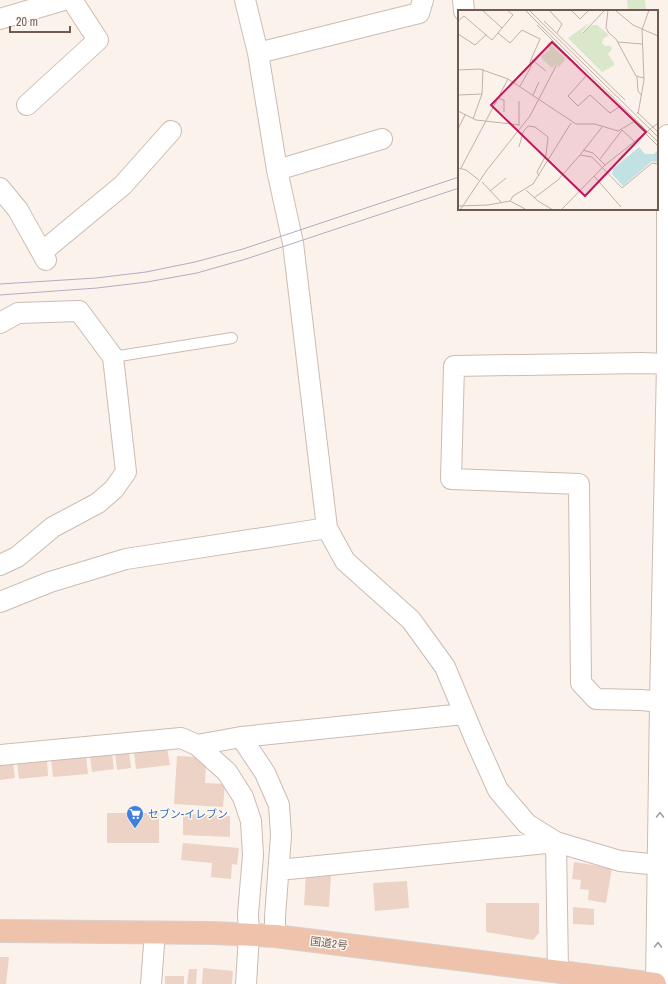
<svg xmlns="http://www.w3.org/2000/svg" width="668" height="984" viewBox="0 0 668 984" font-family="'Archivo Narrow','Noto Sans JP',sans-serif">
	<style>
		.green { fill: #d9e7cb }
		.building { fill: #edd2c6 }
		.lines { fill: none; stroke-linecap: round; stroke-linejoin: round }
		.service-casing { stroke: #ccbbb2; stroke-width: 12 }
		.minor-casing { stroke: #ccbbb2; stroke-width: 22 }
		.secondary-casing { stroke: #cebbb0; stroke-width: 24 }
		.trunk-casing { stroke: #d8d1ce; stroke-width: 24 }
		.service { stroke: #fff; stroke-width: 10 }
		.minor { stroke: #fff; stroke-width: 20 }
		.secondary { stroke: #fff; stroke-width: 22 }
		.trunk { stroke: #efc3ab; stroke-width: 22 }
		.tram { stroke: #b6aac4; stroke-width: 1 }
		.oneway { stroke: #ab9c97 }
		.labels { text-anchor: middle; stroke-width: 3; stroke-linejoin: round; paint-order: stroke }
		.shop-label { font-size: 11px; fill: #366cbe; stroke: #fdf8f2; text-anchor: start }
		.street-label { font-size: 11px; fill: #735a51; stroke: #fdf8f2 }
		.inset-road { fill: none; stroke: #c1b1a8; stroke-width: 1 }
		.view { fill: #c2185b; fill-opacity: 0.15; stroke: #c2185b; stroke-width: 2 }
		.inset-edge { fill: none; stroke: #735a51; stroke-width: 2 }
	</style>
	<rect width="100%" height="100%" fill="#fbf3eb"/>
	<!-- green -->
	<path class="green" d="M627 0H645L646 11H628Z"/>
	<!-- building -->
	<path class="building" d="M167 748 170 765 136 769 134 752Z
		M129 751 131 768 117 770 115 752Z
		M112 753 114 769 92 772 90 756Z
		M86 756 88 774 53 777 51 759Z
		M177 756 195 757 206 764 205 783 225 784 223 807 174 804Z
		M47 758 48 776 19 779 17 761Z
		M13 763 15 778 0 780V764Z
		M107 813H159V843H107Z
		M183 814 230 816V837L183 835Z
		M183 843 239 848 237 865 232 864 231 879 211 877 212 863 181 860Z
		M574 862 612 868 606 903 588 900 589 890 580 889 581 880 572 879Z
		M306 872 331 874 329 907 304 905Z
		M407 881 409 908 375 911 373 883Z
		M486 903H539V933L533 940 486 932Z
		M573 907 594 909V925L573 924Z
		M0 957H9L6 984H0Z
		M203 968 233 971 232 984H202Z
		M189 969H197L196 984H187Z
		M165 976H184V984H165Z"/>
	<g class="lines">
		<defs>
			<path id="service" d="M113 357 232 338"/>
			<path id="minor" d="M245 0 258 53 277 170 293 243 327 528 345 561 411 620 445 667 475 739 498 790 527 824 556 842 620 861 659 865 668 863
				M463 0 464 11
				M0 19 64 0
				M258 53 419 13 423 0
				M27 105 98 40 72 0
				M277 170 382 139
				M0 188 18 210 46 260
				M42 252 123 185 171 131
				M0 323 18 313 79 311 113 357 126 472 114 489 98 503 53 527 17 557 0 565
				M0 602 50 582 126 559 327 528
				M661 702 641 700 596 699 581 683 579 484 451 479 454 366 642 363 668 364
				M241 737 265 773 279 805 281 835 275 917V936
				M197 745 241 737 464 714
				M0 755 181 738 197 745 227 772 243 797 251 821 253 855 248 914 249 935 246 984
				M279 870 556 842 558 972
				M151 984 155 932"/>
			<path id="secondary" d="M657 984 661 702 668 364V136"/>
			<path id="trunk" d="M0 931 212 933 275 936 655 984"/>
		</defs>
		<!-- service casing -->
		<use href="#service" class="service-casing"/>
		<!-- minor casing -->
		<use href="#minor" class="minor-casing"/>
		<!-- secondary casing -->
		<use href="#secondary" class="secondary-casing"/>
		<!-- trunk casing -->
		<use href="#trunk" class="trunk-casing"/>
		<!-- service -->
		<use href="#service" class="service"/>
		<!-- minor -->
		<use href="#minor" class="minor"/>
		<!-- secondary -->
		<use href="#secondary" class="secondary"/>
		<!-- trunk -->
		<use href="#trunk" class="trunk"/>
		<!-- tram -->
		<path class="tram" d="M0 284 96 278 146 272 195 262 243 249 459 177
			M0 295 97 288 147 282 197 273 246 259 459 188"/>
	</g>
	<!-- one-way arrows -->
	<defs><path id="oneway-chevron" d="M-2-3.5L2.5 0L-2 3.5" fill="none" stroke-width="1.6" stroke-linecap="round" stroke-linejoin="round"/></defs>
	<g class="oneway">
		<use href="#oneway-chevron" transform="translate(660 815) rotate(-89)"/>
		<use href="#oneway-chevron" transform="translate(658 945) rotate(-89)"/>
	</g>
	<!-- icons -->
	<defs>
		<symbol id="supermarket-pin" viewBox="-11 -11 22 30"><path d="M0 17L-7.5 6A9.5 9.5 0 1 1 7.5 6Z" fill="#3f7fe0" stroke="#fdf8f2"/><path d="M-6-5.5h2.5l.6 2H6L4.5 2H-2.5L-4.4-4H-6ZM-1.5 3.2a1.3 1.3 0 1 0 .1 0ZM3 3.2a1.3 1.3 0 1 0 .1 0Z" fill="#fff"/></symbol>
	</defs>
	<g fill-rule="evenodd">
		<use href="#supermarket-pin" x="125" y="804" width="20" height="27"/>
	</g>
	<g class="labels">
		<!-- shop labels -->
		<g class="shop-label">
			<text x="148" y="818">セブン-イレブン</text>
		</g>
		<!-- street labels -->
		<g class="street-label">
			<text transform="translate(329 943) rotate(7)" y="4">国道2号</text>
		</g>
	</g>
	<!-- overview -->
	<g transform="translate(458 10)">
		<rect width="200" height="200" fill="#fbf3eb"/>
		<path d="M131 13 124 22 125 23 134 15H139L151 25 145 29 144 33 147 36H153L154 39 150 44 157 55 144 62 110 28ZM90 32 108 49 101 57 97 55 94 58 84 49 83 46 92 40 89 35Z" fill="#d9e7cb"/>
		<path d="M181 137 187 144H196L200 140V153L194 151 165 176 154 164 155 159Z" fill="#c1e1e3"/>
		<path class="inset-road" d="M24 0 44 18M67 0 200 132M71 0 200 127M91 0 104 14 99 23M113 0 122 9 131 0M150 0 148 18 151 23 158 29 178 66 186 68M157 0 175 15 200 26M0 11 6 6 34 30 55 5 49 0M86 11 167 90M79 15 200 136M40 23 52 33 64 20 82 29 72 52 73 57 62 76M125 23 147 0M0 24 17 35 28 25M160 32 184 34M73 49 88 61M0 60 22 59 50 69 118 114H137L160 121 177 111M129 65 110 86 120 96 132 85 152 103 161 97M179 67 180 81 184 86M0 85 24 84M75 85 81 72M39 88 46 90V102M0 101 18 110 62 115M179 102 200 122M180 104 186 70 184 20 191 0M15 109 24 84 25 59M61 114V91M0 119 7 105M61 137 65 122 70 116 77 117 90 127 88 145 79 162 81 166M125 140 135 143 147 155M122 145 144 117M142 149 164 120 177 132M0 158 8 160 21 170M3 158 50 69M136 166 163 197M24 172 43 192M68 180 80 191 95 200M32 181 48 168M76 188 100 170 122 145 134 147 164 178 194 153 200 154M52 191 55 186 75 174 113 113M0 196 30 195 52 191 69 200M2 200 29 160 72 106 98 56M103 200 147 155 200 113"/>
		<path class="view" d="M94 32 188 122 127 186 33 95Z"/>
		<rect width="200" height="200" class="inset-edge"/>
	</g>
	<!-- scale -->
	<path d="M10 26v6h60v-6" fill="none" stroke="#735a51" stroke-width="2"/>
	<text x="16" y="26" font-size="12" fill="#735a51" stroke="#fdf8f2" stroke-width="3" paint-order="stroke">20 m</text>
</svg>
